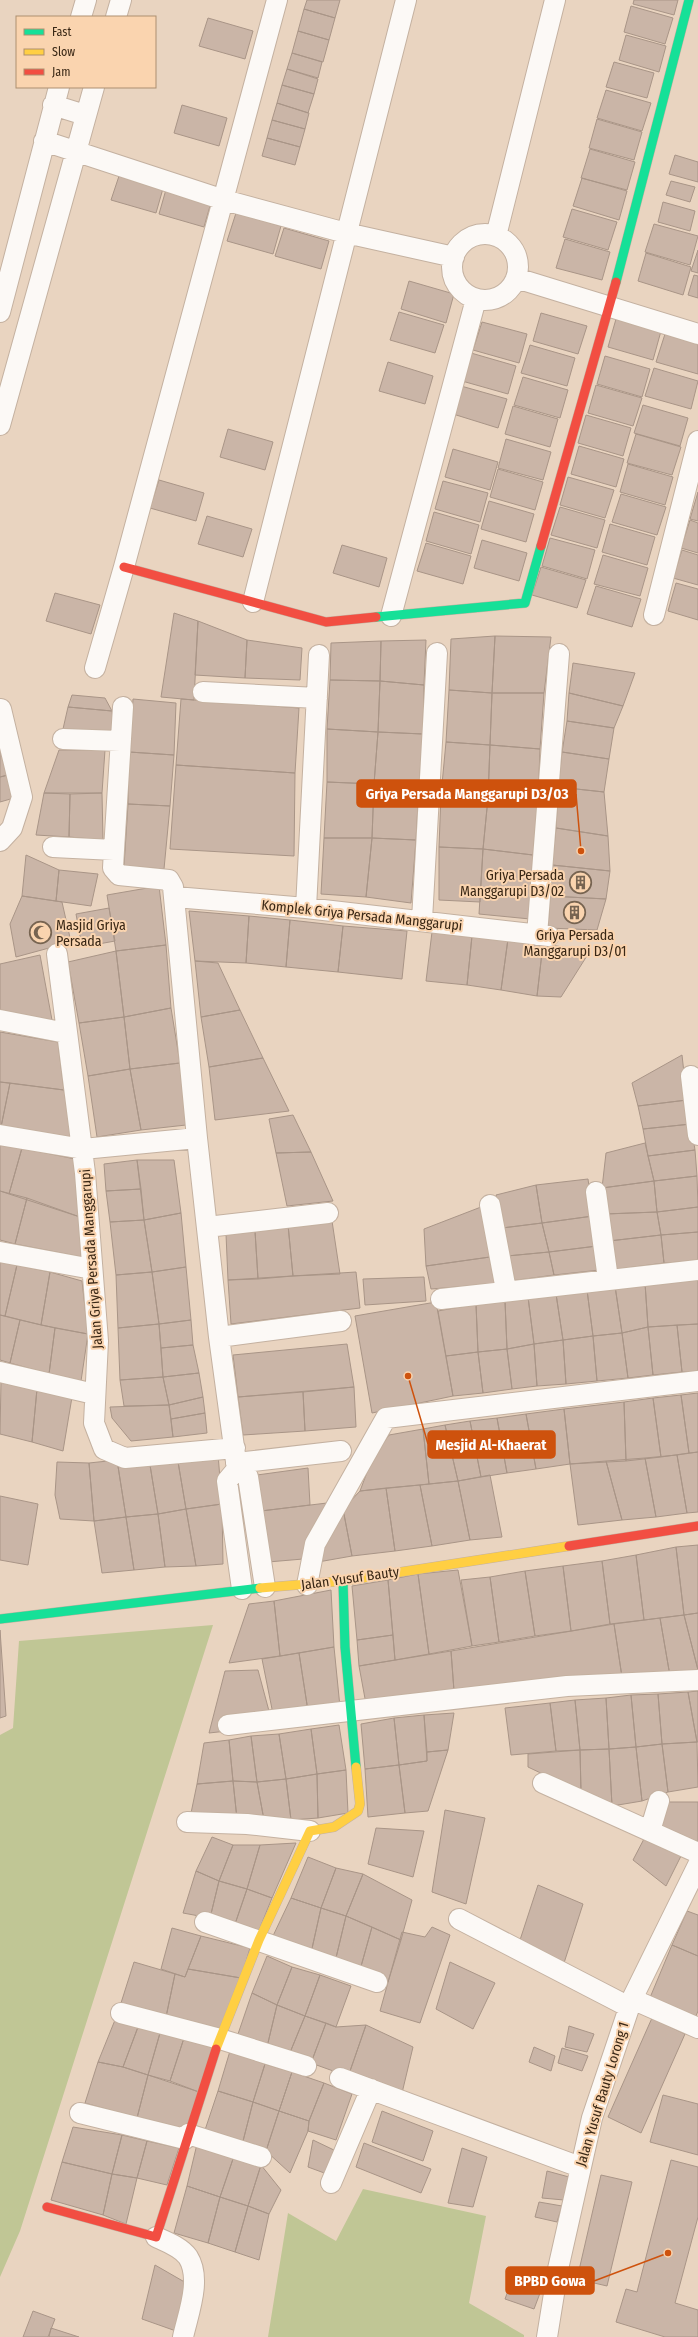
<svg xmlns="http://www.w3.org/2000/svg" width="698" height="2337" viewBox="0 0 698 2337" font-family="'Fira Sans Condensed',sans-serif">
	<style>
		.green { fill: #c0c695 }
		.building { fill: #cab5a7; stroke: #a99587 }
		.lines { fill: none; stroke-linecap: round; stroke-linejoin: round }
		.street-casing { stroke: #c4b1a0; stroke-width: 22 }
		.fast-casing { stroke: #c4b1a0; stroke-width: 10 }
		.slow-casing { stroke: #c4b1a0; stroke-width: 10 }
		.jam-casing { stroke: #c4b1a0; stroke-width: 10 }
		.street { stroke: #fcf9f6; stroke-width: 20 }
		.fast { stroke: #16e098; stroke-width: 9 }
		.slow { stroke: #ffcf43; stroke-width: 9 }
		.jam { stroke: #f24e42; stroke-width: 9 }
		.labels { text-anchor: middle; stroke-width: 4; stroke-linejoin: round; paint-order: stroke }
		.poi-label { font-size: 14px; fill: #392715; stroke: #fad4af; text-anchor: end }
		.street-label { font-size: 14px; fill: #392715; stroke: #fad4af }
		.leader { fill: none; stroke: #ce520d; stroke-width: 1.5 }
		.callout-dot { fill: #ce520d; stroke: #fad4af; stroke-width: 1.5 }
		.callout { fill: #ce520d; stroke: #ce520d; stroke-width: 1.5 }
		.callout-label { font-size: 15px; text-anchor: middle; font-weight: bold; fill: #fff }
	</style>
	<rect width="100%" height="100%" fill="#e9d4c0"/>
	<!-- green -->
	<path class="green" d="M213 1625 20 2231 0 2277V1735L13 1728 19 1641Z
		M363 2189 486 2216 469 2303 524 2335V2337H268L288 2213 336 2241Z"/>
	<!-- building -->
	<path class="building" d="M307 0H340L335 18 304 9Z
		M634 0H678L674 15 633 4Z
		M631 6 673 18 665 44 624 32Z
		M304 9 335 18 329 40 298 31Z
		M208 18 253 31 245 59 199 46Z
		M298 31 329 40 323 62 292 53Z
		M626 35 666 46 659 72 619 60Z
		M292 53 322 62 318 78 287 69Z
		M614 62 654 73 647 98 606 87Z
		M287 69 318 79 314 94 282 85Z
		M282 85 314 94 308 113 277 103Z
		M606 90 651 103 642 131 597 118Z
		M277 103 309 113 305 129 272 120Z
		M182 105 227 118 219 146 174 133Z
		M597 119 642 132 634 160 589 148Z
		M272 120 305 129 300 147 267 138Z
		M267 138 300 147 295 165 262 156Z
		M590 149 635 162 627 190 581 178Z
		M675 155 698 162V182L669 174Z
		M120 173 164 185 156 213 111 200Z
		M582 178 627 191 619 220 573 206Z
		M671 181 695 187 690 202 666 195Z
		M167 186 212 199 204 227 159 214Z
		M663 202 695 211 690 231 658 222Z
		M572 209 617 222 608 250 563 237Z
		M236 213 281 226 273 254 227 241Z
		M654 224 698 236 690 265 645 252Z
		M284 228 329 241 321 269 275 256Z
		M565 239 610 252 602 280 556 268Z
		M698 250V273L691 271Z
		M646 253 691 267 683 295 638 281Z
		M694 275 698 276V298L688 295Z
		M409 281 454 294 446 323 401 309Z
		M399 312 444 325 435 353 390 340Z
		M541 313 587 326 578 354 533 341Z
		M616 319 661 331 653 360 608 347Z
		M482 322 527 334 519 363 473 350Z
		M665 334 698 343V374L656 362Z
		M530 345 575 358 567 386 521 373Z
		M471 353 516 366 508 394 462 381Z
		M605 356 650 369 642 397 597 384Z
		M388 362 433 376 425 404 379 391Z
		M654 368 698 381 691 409 645 396Z
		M523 377 568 390 560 418 514 405Z
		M596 385 642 398 633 426 588 413Z
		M461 386 507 399 498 428 453 414Z
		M643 405 688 418 680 446 634 433Z
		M513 406 558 419 550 447 505 434Z
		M586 415 631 428 623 456 578 443Z
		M228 429 273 442 265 470 220 457Z
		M636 434 681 447 672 475 627 463Z
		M506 439 551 452 543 480 498 468Z
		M579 446 624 459 616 487 571 474Z
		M453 449 498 462 490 490 445 477Z
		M628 464 673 477 665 505 620 492Z
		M498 469 543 482 535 510 490 497Z
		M568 477 614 490 605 518 560 505Z
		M159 480 204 493 196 521 150 508Z
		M443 481 488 493 480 522 435 509Z
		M698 492V521L690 519Z
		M621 494 666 507 657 535 612 522Z
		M489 501 534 514 526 542 481 529Z
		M560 507 605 520 597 548 551 535Z
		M434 512 479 525 471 554 426 541Z
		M207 516 252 529 243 557 198 544Z
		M690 520 698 523V553L681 548Z
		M610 524 655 537 647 565 602 552Z
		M550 538 595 550 587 579 542 566Z
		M482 540 527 553 519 581 474 568Z
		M426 543 471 556 463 584 417 571Z
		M342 545 387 558 379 587 333 573Z
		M682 550 698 555V585L673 578Z
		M603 555 648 568 640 596 594 584Z
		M541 567 586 580 577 608 532 595Z
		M676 583 698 589V620L668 611Z
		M596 586 641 599 632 627 587 614Z
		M55 593 100 605 91 634 46 621Z
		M174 613 198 621 194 700 161 697Z
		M198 621 247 640 245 678 195 675Z
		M495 636 492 693 449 690 451 639Z
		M495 636 551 637 544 693H492Z
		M247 640 302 648 300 680 245 678Z
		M426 640 424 685 380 681 381 641Z
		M381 641 380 681 330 680 331 643Z
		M573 663 635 673 623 706 569 693Z
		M330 680 380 681 378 732 327 729Z
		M380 681 424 685 423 734 378 732Z
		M449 690 492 693 490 745 446 742Z
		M492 693H544L540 749 490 745Z
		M569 693 623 706 614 728 567 721Z
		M72 695 105 698 112 711 68 707Z
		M133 699 176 703 174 755 129 752Z
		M181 699 299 708 295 773 176 765Z
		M68 707 112 711 114 731 63 729Z
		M567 721 614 728 609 759 562 752Z
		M327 729 378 732 374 784 327 782Z
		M378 732 423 734 419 787 374 784Z
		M446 742 490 745 488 798 441 795Z
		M490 745 540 749 538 802 488 798Z
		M59 750H105L102 793H44Z
		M3 752 8 775 0 777V753Z
		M129 752 174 755 170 806 128 804Z
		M562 752 609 759 604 792 558 787Z
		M176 765 295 773 294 856 170 849Z
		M8 775 14 798 0 802V777Z
		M327 782 374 784 372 838H324Z
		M374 784 419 787 416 840 372 838Z
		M558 787 604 792 608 836 556 828Z
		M44 793 70 794 69 837 36 835Z
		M102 793 103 840 69 837 70 794Z
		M441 795 488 798 483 849 439 847Z
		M488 798 538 802 533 855 483 849Z
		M128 804 170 806 164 869 124 866Z
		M556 828 608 836 610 871 552 865Z
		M324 838H372L366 897 321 894Z
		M372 838 416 840 411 903 366 897Z
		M439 847 483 849 480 902 439 900Z
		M483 849 533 855 530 919 479 914Z
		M26 855 59 870 56 901 22 896Z
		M552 865 610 871 606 899 550 896Z
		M59 870 98 874 91 906 56 901Z
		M159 886 166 945 116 951 107 895Z
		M22 896 62 902 71 942 16 957 10 924Z
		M550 896 606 899 597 930 548 928Z
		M109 908 115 941 82 947 76 914Z
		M189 911 249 916 246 963 195 961Z
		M249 916 290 920 286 967 246 963Z
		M290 920 343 926 338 972 286 967Z
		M343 926 407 931 402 979 338 972Z
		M432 932 472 936 467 985 426 981Z
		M472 936 508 939 501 990 467 985Z
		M508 939 543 944 537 996 501 990Z
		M543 944 590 951 561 997 537 996Z
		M166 945 171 1008 124 1017 116 951Z
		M116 951 124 1017 79 1023 68 962Z
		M40 955 52 1020 0 1011V964Z
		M195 961 218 963 240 1010 201 1017Z
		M171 1008 180 1063 130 1069 124 1017Z
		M240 1010 263 1058 209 1067 201 1017Z
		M124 1017 130 1069 88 1076 79 1023Z
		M0 1032 58 1042 64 1090 0 1082Z
		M682 1055 687 1100 638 1106 632 1083Z
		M263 1058 289 1111 215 1120 209 1067Z
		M180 1063 186 1125 141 1130 130 1069Z
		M130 1069 141 1130 97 1137 88 1076Z
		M0 1082 10 1083 1 1127H0Z
		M10 1083 64 1090 72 1138 1 1127Z
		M687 1100 691 1124 643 1129 638 1106Z
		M293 1115 311 1152 276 1153 269 1119Z
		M691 1124 695 1150 648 1156 643 1129Z
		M645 1143 654 1181 602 1188 606 1153Z
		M0 1145 22 1148 9 1194 0 1191Z
		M22 1148 75 1159 80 1217 9 1194Z
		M695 1150 697 1176 654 1181 648 1156Z
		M311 1152 333 1201 287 1206 276 1153Z
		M137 1160H174L181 1213 144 1220Z
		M137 1160 141 1189 106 1191 104 1164Z
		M697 1176 698 1207 657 1212 654 1181Z
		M588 1179 593 1216 542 1223 536 1185Z
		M654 1181 657 1212 605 1214 602 1188Z
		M536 1185 542 1223 502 1228 496 1195Z
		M141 1189 144 1220 110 1222 106 1191Z
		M0 1191 27 1198 15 1244 0 1240Z
		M27 1198 80 1217 81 1257 15 1244Z
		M481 1207 490 1257 426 1266 424 1229Z
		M698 1207V1232L661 1235 657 1212Z
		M657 1212 661 1235 609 1241 605 1214Z
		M181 1213 186 1267 152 1272 144 1220Z
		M593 1216 597 1246 549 1252 542 1223Z
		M144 1220 152 1272 116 1275 110 1222Z
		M332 1221 340 1274 293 1276 288 1225Z
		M542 1223 549 1252 507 1256 502 1228Z
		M288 1225 293 1276 258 1279 255 1231Z
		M255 1231 258 1279 228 1280 226 1234Z
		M698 1232V1261L664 1263 661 1235Z
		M661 1235 664 1263 612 1270 609 1241Z
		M597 1246 600 1270 554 1275 549 1252Z
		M549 1252 554 1275 511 1281 507 1256Z
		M490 1257 495 1284 431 1289 426 1266Z
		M0 1261 17 1265 5 1316 0 1315Z
		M17 1265 50 1272 41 1325 5 1316Z
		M186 1267 191 1320 159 1324 152 1272Z
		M50 1272 82 1281 88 1334 41 1325Z
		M152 1272 159 1324 118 1328 116 1275Z
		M356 1272 360 1308 231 1324 228 1280Z
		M424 1277 426 1301 365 1305 363 1279Z
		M698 1279V1324L648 1327 645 1283Z
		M645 1283 648 1327 622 1333 615 1286Z
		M615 1286 622 1333 593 1336 587 1290Z
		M587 1290 593 1336 563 1340 556 1294Z
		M556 1294 563 1340 534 1344 528 1297Z
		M528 1297 534 1344 507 1349 505 1301Z
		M505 1301 507 1349 478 1352 476 1304Z
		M436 1302 453 1396 372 1413 355 1316Z
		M476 1304 478 1352 446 1356 438 1311Z
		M0 1315 20 1320 10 1363 0 1360Z
		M20 1320 55 1328 49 1374 10 1363Z
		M191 1320 193 1345 161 1348 159 1324Z
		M159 1324 163 1377 120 1380 118 1328Z
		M698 1324V1372H682L677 1325Z
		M677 1325 682 1372 653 1375 648 1327Z
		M648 1327 653 1375 628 1378 622 1333Z
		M55 1328 88 1334 81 1381 49 1374Z
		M622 1333 628 1378 597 1381 593 1336Z
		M593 1336 597 1381 566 1384 563 1340Z
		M563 1340 566 1384 537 1386 534 1344Z
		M347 1344 354 1387 238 1397 233 1355Z
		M534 1344 537 1386 512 1389 507 1349Z
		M193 1345 199 1373 163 1377 161 1348Z
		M507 1349 512 1389 483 1393 478 1352Z
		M478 1352 483 1393 453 1396 446 1356Z
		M199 1373 203 1397 169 1405 163 1377Z
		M163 1377 169 1405 124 1406 120 1380Z
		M1 1381 37 1389 32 1442 0 1434Z
		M354 1387 356 1427 305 1431 303 1392Z
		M37 1389 72 1397 63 1451 32 1442Z
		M303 1392 305 1431 243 1435 238 1397Z
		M698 1393V1452L689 1453 681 1395Z
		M681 1395 689 1453 661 1457 653 1398Z
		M203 1397 205 1413 171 1419 169 1405Z
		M653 1398 661 1457 626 1461 624 1402Z
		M624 1402 626 1461 570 1464 564 1409Z
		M169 1405 173 1437 131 1441 112 1418 110 1407Z
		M564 1409 570 1464 536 1469 526 1414Z
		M205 1413 207 1433 173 1437 171 1419Z
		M526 1414 536 1469 507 1473 497 1418Z
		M497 1418 507 1473 481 1477 470 1421Z
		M470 1421 481 1477 458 1481 445 1425Z
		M445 1425 458 1481 429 1484 423 1429Z
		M423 1429 429 1484 360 1491 372 1459 389 1435Z
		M698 1452V1512L687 1513 677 1455Z
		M218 1454 222 1504 186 1509 177 1456Z
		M677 1455 687 1513 656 1517 645 1458Z
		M177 1456 186 1509 158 1514 149 1459Z
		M645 1458 656 1517 622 1520 606 1461Z
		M149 1459 158 1514 126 1517 117 1460Z
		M117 1460 126 1517 94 1521 89 1463Z
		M606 1461 622 1520 578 1525 570 1464Z
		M57 1462 89 1463 94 1521 60 1519 55 1495Z
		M308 1468 310 1505 261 1511 257 1475Z
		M490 1475 502 1537 470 1540 458 1481Z
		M458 1481 470 1540 432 1546 420 1485Z
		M420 1485 432 1546 395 1551 386 1488Z
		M386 1488 395 1551 352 1556 343 1509 360 1491Z
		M0 1496 38 1504 28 1565 0 1560Z
		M327 1503 303 1559 268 1562 261 1511Z
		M222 1504 223 1564 196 1566 186 1509Z
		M186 1509 196 1566 165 1567 158 1514Z
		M343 1509 352 1556 318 1562 325 1538Z
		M158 1514 165 1567 134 1570 126 1517Z
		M126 1517 134 1570 102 1573 94 1521Z
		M698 1545V1613L684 1615 676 1547Z
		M676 1547 684 1615 644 1620 636 1555Z
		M636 1555 644 1620 610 1624 602 1561Z
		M602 1561 610 1624 571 1631 563 1566Z
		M563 1566 571 1631 535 1636 525 1571Z
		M458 1570 472 1646 429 1654 418 1574Z
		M525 1571 535 1636 499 1642 490 1577Z
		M418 1574 429 1654 395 1660 388 1580Z
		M490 1577 499 1642 472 1646 461 1580Z
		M388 1580 393 1635 357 1640 352 1586Z
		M331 1590 334 1647 280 1656 274 1601Z
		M274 1601 280 1656 229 1663 249 1604Z
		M698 1613V1670L684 1615Z
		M684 1615 698 1670 670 1676 660 1618Z
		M660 1618 670 1676 622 1677 614 1624Z
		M614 1624 622 1677 454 1691 451 1651Z
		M0 1630 6 1716 0 1718Z
		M393 1635 395 1660 359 1666 357 1640Z
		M334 1647 340 1707 308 1711 299 1653Z
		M451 1651 454 1691 366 1704 359 1666Z
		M299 1653 308 1711 273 1714 262 1659Z
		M258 1670 273 1726 209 1733 225 1671Z
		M698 1691V1742H697L688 1692Z
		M688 1692 697 1742 662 1744 658 1694Z
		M658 1694 662 1744 636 1747 631 1695Z
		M631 1695 636 1747 609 1749 606 1698Z
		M606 1698 609 1749 580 1750 575 1700Z
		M575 1700 580 1750 556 1751 550 1703Z
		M550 1703 556 1751 511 1755 505 1708Z
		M454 1713 448 1750 427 1752 424 1715Z
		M424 1715 427 1761 399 1765 394 1718Z
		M394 1718 399 1765 365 1769 361 1724Z
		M339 1725 346 1770 317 1774 311 1729Z
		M311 1729 317 1774 286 1779 279 1734Z
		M279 1734 286 1779 257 1782 251 1736Z
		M251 1736 257 1782 233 1781 229 1740Z
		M229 1740 233 1781 197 1784 204 1743Z
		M697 1742 698 1787 668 1792 662 1744Z
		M662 1744 668 1792 642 1801 636 1747Z
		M636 1747 642 1801 612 1806 609 1749Z
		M609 1749 612 1806 581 1792 580 1750Z
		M448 1750 428 1811 405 1813 399 1765 427 1761V1752Z
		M580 1750 581 1792 528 1767V1754Z
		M399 1765 405 1813 368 1817 365 1769Z
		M346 1770 348 1813 318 1818 317 1774Z
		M317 1774 318 1818 291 1820 286 1779Z
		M286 1779 291 1820H264L257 1782Z
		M233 1781 257 1782 264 1820 237 1819Z
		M233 1781 237 1819 190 1818 197 1784Z
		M668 1802H698V1842L660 1826Z
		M445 1810 485 1818 466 1904 432 1892Z
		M376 1828 424 1831 413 1877 368 1864Z
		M212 1837 233 1845 219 1881 196 1871Z
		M645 1837 681 1856 666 1886 633 1860Z
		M296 1843 272 1898 247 1889 260 1845Z
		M233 1845H260L247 1889 219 1881Z
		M308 1857 336 1868 321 1908 291 1898Z
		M336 1868 363 1874 346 1916 321 1908Z
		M196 1871 219 1881 210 1918 183 1913Z
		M363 1874 412 1900 401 1940 346 1916Z
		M219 1881 247 1889 234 1927 210 1918Z
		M538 1885 583 1904 564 1963 520 1940Z
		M247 1889 272 1898 257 1935 234 1927Z
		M291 1898 321 1908 311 1953 272 1938Z
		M321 1908 346 1916 335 1962 311 1953Z
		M687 1911 698 1915V1956L672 1945Z
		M346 1916 372 1927 360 1970 335 1962Z
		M372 1927 401 1940 388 1982 360 1970Z
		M432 1927 450 1935 420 2023 380 2011 402 1932 425 1937Z
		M172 1928 201 1936 185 1977 161 1969Z
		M201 1936 250 1948 241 1978 188 1969Z
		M672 1945 698 1956V2011L694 2021 649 2000Z
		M267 1956 292 1967 277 2005 252 1993Z
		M134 1962 175 1974 166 2017 121 2003Z
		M450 1962 495 1983 473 2029 436 2009Z
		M292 1967 320 1975 305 2016 277 2005Z
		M188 1969 241 1978 219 2032 166 2017 175 1974 185 1977Z
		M320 1975 351 1986 336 2027 305 2016Z
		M252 1993 277 2005 267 2047 237 2037Z
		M277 2005 305 2016 289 2055 267 2047Z
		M305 2016 326 2023 311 2063 289 2055Z
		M652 2018 685 2034 641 2133 608 2117Z
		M115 2020 138 2027 123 2067 98 2062Z
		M326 2023 336 2027 366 2025 349 2074 336 2072 311 2063Z
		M366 2025 413 2047 402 2093 349 2074Z
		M569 2026 594 2034 587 2052 565 2047Z
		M138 2027 160 2033 148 2075 123 2067Z
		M160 2033 184 2038 170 2081 148 2075Z
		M184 2038 216 2049 199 2092 170 2081Z
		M534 2047 555 2056 551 2071 529 2062Z
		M562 2048 588 2056 582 2071 558 2063Z
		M230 2051 265 2064 253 2102 218 2091Z
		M98 2062 123 2067 148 2075 137 2118 85 2103Z
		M265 2064 292 2072 279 2111 253 2102Z
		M292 2072 324 2083 309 2121 279 2111Z
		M148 2075 199 2092 185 2132 137 2118Z
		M324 2083 352 2094 336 2140 308 2131 309 2121Z
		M218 2091 253 2102 242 2145 204 2133Z
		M663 2095 698 2104V2155L650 2142Z
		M253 2102 279 2111 266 2151 242 2145Z
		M279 2111 309 2121 308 2131 290 2173 266 2151Z
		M382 2111 433 2131 423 2161 372 2142Z
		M73 2127 122 2135 112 2174 62 2162Z
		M122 2135 147 2141 137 2178 112 2174Z
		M313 2140 336 2151 327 2174 308 2167Z
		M147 2141 179 2148 167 2185 137 2178Z
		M364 2143 431 2169 421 2193 356 2167Z
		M197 2144 234 2156 220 2197 187 2186Z
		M462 2148 487 2157 473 2207 448 2203Z
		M234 2156 261 2165 248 2206 220 2197Z
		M671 2160 698 2167V2217L675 2303 698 2310V2337H665L616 2322 626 2289 637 2292Z
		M62 2162 112 2174 103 2215 51 2200Z
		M261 2165 281 2190 269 2214 248 2206Z
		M547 2171 569 2177 564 2200 542 2198Z
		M112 2174 137 2178 126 2224 103 2215Z
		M601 2175 632 2182 607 2286 577 2279Z
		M187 2186 220 2197 208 2243 174 2233Z
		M220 2197 248 2206 235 2252 208 2243Z
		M539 2202 562 2206 557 2222 535 2217Z
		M248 2206 269 2214 259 2260 235 2252Z
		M155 2265 188 2284 176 2331 142 2319Z
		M516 2269 545 2280 534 2309 505 2299Z
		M33 2311 55 2319 48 2337H23Z
		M51 2328 79 2337H49Z"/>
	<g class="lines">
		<defs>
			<path id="street" d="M81 17 86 0
				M116 17 121 0
				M53 105 85 115
				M44 141 224 200 346 233 454 257
				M452 267a33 33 0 1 1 66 0a33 33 0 1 1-66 0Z
				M496 236 555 0
				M516 278 698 334
				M0 312 59 87
				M0 425 94 87
				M253 602 406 0
				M654 615 698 441
				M391 616 476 299
				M95 668 124 567 277 0
				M203 692 317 698
				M63 739 120 741
				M0 841 12 828 22 797 1 709
				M53 847 114 850 113 868 119 875 169 880 173 887 197 1138 219 1337 237 1469
				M114 850 123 707
				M175 897 306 908 549 936
				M306 908 319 655
				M422 920 437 653
				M537 935 559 654
				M57 954 85 1173 98 1341 94 1423 104 1449 125 1458 235 1448
				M0 1020 66 1033
				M691 1076 698 1135
				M0 1135 83 1149 197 1138
				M596 1192 608 1279
				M490 1205 506 1290
				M207 1227 328 1213
				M0 1252 92 1269
				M441 1299 698 1270
				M219 1337 341 1321
				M0 1372 94 1394
				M236 1463 341 1451
				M237 1469 248 1477 265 1587
				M237 1469 227 1481 242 1589
				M307 1585 315 1544 386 1418 698 1381
				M228 1725 567 1686 698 1680
				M543 1783 698 1853
				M187 1822 247 1824 310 1831
				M650 1831 659 1801
				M459 1919 629 2007
				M205 1922 377 1982
				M632 1999 698 2028
				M121 2013 220 2039 306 2066
				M340 2078 580 2167
				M80 2113 185 2139
				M188 2134 261 2157
				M331 2183 371 2089
				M156 2237C167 2242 181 2247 188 2257 202 2279 188 2314 183 2337
				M547 2337 558 2269 592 2118 632 1999 698 1865"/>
			<path id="fast" d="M616 282 689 0
				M376 617 525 603 541 546
				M343 1581 345 1647 356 1767
				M0 1619 260 1588"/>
			<path id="slow" d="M260 1588 343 1581 569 1546
				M216 2049 259 1940 310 1831 334 1827 358 1811 360 1804 356 1767"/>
			<path id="jam" d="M541 546 616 282
				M124 567 326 622 376 617
				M569 1546 698 1526
				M47 2207 156 2237 216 2049"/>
		</defs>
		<!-- street casing -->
		<use href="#street" class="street-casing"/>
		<!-- fast casing -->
		<use href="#fast" class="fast-casing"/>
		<!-- slow casing -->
		<use href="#slow" class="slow-casing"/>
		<!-- jam casing -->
		<use href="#jam" class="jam-casing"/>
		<!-- street -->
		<use href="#street" class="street"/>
		<!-- fast -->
		<use href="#fast" class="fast"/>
		<!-- slow -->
		<use href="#slow" class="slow"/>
		<!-- jam -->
		<use href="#jam" class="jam"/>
	</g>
	<!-- icons -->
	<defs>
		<symbol id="building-ring" viewBox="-11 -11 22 22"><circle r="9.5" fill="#fad4af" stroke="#776451" stroke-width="1.5"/><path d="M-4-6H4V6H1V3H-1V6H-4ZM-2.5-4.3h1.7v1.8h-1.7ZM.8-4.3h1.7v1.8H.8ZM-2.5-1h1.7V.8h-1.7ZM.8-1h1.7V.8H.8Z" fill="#776451"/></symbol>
		<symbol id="mosque-ring" viewBox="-11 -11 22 22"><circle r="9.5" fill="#fad4af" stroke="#776451" stroke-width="1.5"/><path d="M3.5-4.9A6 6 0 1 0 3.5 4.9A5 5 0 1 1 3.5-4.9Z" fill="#776451"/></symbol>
	</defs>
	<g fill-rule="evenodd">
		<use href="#building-ring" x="568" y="870" width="25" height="25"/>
		<use href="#building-ring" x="562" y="900" width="25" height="25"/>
		<use href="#mosque-ring" x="28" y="920" width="25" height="25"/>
	</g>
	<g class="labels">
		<!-- poi labels -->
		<g class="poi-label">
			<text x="564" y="880">Griya Persada<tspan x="564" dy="16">Manggarupi D3/02</tspan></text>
			<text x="56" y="930" text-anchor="start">Masjid Griya<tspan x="56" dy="16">Persada</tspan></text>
			<text x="575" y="940" text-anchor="middle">Griya Persada<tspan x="575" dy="16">Manggarupi D3/01</tspan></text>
		</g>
		<!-- street labels -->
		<g class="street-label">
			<text transform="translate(362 915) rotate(6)" y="5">Komplek Griya Persada Manggarupi</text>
			<text transform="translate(91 1259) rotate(-94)" y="5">Jalan Griya Persada Manggarupi</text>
			<text transform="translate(350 1578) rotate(-8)" y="5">Jalan Yusuf Bauty</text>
			<text transform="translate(602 2094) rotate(-73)" y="5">Jalan Yusuf Bauty Lorong 1</text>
		</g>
	</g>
	<!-- callouts -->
	<path class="leader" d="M581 851L576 794M408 1376L428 1444M668 2253L594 2281"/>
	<g class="callout-dot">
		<circle cx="581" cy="851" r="4"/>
		<circle cx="408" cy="1376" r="4"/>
		<circle cx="668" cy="2253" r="4"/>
	</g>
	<g class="callout">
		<rect x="357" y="780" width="219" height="27" rx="4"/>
		<rect x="428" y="1431" width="127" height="27" rx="4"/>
		<rect x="506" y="2267" width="88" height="27" rx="4"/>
	</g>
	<g class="callout-label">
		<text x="467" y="799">Griya Persada Manggarupi D3/03</text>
		<text x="491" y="1450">Mesjid Al-Khaerat</text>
		<text x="550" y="2286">BPBD Gowa</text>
	</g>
	<!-- legend -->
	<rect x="16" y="16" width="140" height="72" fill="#fad4af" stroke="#ad8f71"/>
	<rect x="24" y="29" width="20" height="6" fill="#16e098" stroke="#ad8f71"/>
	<text x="52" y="36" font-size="12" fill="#392715">Fast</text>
	<rect x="24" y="49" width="20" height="6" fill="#ffcf43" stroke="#ad8f71"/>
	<text x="52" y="56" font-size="12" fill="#392715">Slow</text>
	<rect x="24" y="69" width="20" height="6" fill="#f24e42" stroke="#ad8f71"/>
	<text x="52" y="76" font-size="12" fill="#392715">Jam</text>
</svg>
